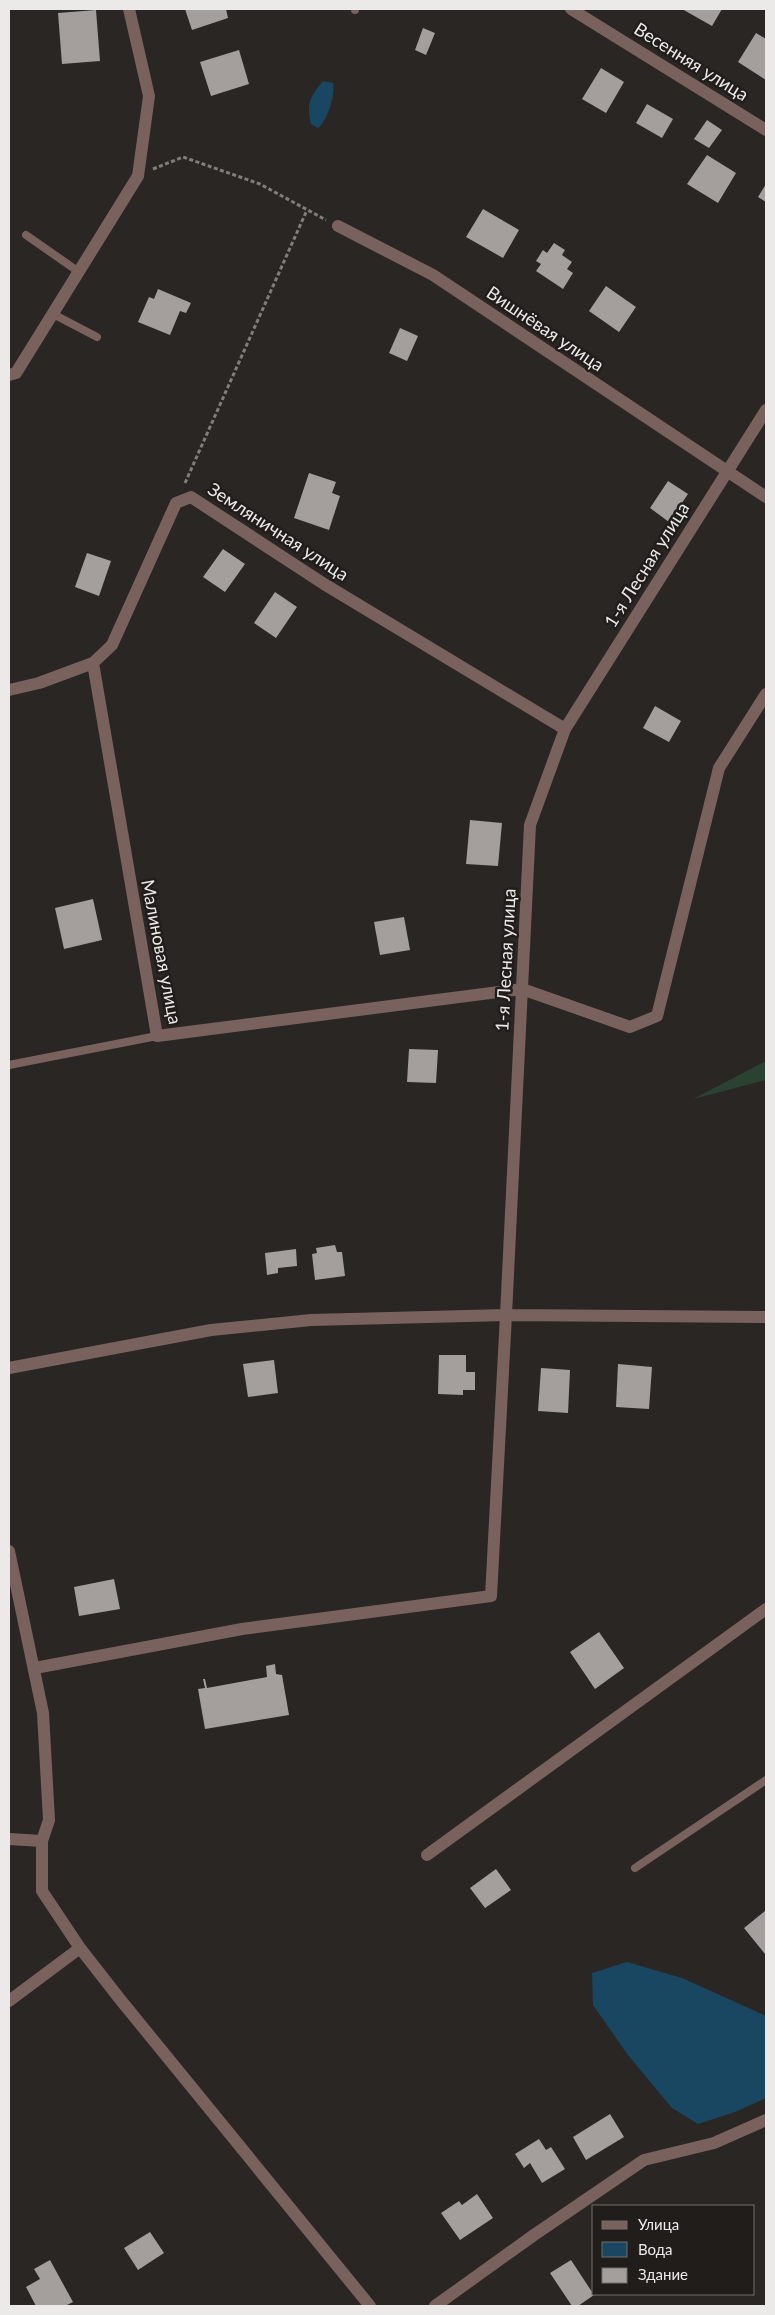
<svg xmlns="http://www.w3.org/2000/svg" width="775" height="2315" viewBox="0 0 775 2315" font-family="Lato,sans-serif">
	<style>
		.green { fill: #2a4232 }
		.water { fill: #194661 }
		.building { fill: #a49f9d }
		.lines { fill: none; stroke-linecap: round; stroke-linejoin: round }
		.path { stroke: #807d7b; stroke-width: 3; stroke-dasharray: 4 2.5; stroke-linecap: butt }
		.service { stroke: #79625e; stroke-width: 8 }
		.minor { stroke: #79625e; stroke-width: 12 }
		.labels { text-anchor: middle; stroke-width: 5; stroke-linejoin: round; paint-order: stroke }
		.street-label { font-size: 18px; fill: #eceae9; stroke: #201d1b }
	</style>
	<rect width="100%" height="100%" fill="#2a2624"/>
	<!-- green -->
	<path class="green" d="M766 1061V1080L693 1099Z"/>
	<!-- water -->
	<path class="water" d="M323 81 333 83C336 93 327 122 318 128L311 124C306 103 310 97 323 81Z
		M627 1962 682 1978 766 2016V2098L735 2112 698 2124 672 2108 628 2055 593 2005 592 1973Z"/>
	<!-- building -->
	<path class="building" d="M185 9H226L228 18 192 30Z
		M682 9H722L712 26Z
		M96 10 100 61 62 64 58 13Z
		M423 28 435 33 426 55 415 50Z
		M756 33 766 39V80L738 62Z
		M239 50 249 84 211 96 200 62Z
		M601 68 624 82 606 113 582 99Z
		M647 104 673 119 662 138 636 123Z
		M707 120 722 130 709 148 694 139Z
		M707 155 736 173 718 203 687 184Z
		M766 184V202L758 197Z
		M483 209 519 230 503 258 466 237Z
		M554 243 565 250 562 255 572 262 567 269 573 273 563 289 536 271 541 264 536 261 543 250 547 253Z
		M606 286 636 307 619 332 589 311Z
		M158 289 191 303 186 313 180 311 170 335 138 322 149 297 154 299Z
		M400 328 418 336 407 361 389 353Z
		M309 473 336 482 332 493 340 496 329 530 294 518Z
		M668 481 688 494 669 522 650 508Z
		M223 549 245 564 225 592 203 577Z
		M87 553 111 561 99 596 75 587Z
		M275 592 297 607 276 638 254 623Z
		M655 706 681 721 669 742 643 728Z
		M470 820 502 823 498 866 466 864Z
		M93 899 102 940 64 949 55 908Z
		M404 917 410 950 380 955 374 922Z
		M409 1049 438 1050 436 1083 407 1082Z
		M335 1245 337 1252H342L345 1276 315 1280 312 1254 317 1253 316 1248Z
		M296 1249 297 1266 278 1268V1273L267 1275 265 1253Z
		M439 1355H466V1372H475V1390H463V1395L438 1394Z
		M274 1360 278 1393 248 1397 243 1364Z
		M618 1364 652 1367 649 1409 616 1407Z
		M541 1368 570 1370 568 1413 538 1411Z
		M114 1579 120 1609 79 1616 74 1587Z
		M599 1632 624 1668 595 1689 570 1652Z
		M275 1664 276 1674 282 1675 289 1715 205 1729 198 1689 205 1688 203 1679H205L207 1688 267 1677 266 1666Z
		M496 1869 511 1890 485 1908 470 1888Z
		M765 1911 766 1913 765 1954 744 1928Z
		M610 2114 624 2137 586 2160 573 2137Z
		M539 2139 546 2150 551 2147 565 2169 542 2183 530 2163 524 2168 515 2154Z
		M477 2194 493 2218 460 2240 441 2213 459 2201 462 2205Z
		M150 2232 164 2253 138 2270 124 2248Z
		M50 2260 73 2302 65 2306H36L26 2287 40 2279 34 2269Z
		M571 2260 594 2295 578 2306H572L550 2273Z"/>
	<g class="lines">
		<!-- path -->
		<path class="path" d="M153 169 183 157 260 184 326 220
			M185 483 307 210"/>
		<!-- service -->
		<path class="service" d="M355 9V10
			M26 235 79 272
			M53 314 97 337
			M9 1065 157 1036
			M635 1868 766 1780"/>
		<!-- minor -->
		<path class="minor" d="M571 9 766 130
			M338 226 433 275 766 497
			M9 375 16 373 138 176 149 96 129 9
			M766 410 565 729 530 825 506 1315 766 1317
			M93 663 157 1036 522 989 630 1027 657 1016 719 768 766 694
			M9 690 39 683 93 663 112 645 176 503 191 497 324 584 565 729
			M9 1368 211 1330 311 1320 506 1315 491 1596 242 1629 35 1668
			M9 1551 43 1713 49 1820 42 1841V1891L80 1948 119 1998 370 2306
			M9 1839 42 1841
			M427 1855 766 1609
			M9 2001 80 1948
			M435 2306 534 2235 644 2160 714 2143 766 2120"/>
	</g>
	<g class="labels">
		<!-- street labels -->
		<g class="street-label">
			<text transform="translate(691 62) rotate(32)" y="6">Весенняя улица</text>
			<text transform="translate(545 329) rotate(34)" y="6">Вишнёвая улица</text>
			<text transform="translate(278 532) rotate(33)" y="6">Земляничная улица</text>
			<text transform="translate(647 565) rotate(-58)" y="6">1-я Лесная улица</text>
			<text transform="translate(161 952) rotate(79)" y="6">Малиновая улица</text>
			<text transform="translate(506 960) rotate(-87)" y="6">1-я Лесная улица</text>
		</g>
	</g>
	<!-- border -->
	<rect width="775" height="2315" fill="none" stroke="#eceae9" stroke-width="20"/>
	<!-- legend -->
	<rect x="592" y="2205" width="162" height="90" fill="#201d1b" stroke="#726f6d"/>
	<rect x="602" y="2221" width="25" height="8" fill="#79625e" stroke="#726f6d"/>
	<text x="638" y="2230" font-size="15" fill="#eceae9">Улица</text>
	<rect x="602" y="2242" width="25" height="15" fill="#194661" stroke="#726f6d"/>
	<text x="638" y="2255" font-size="15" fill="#eceae9">Вода</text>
	<rect x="602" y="2268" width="25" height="15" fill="#a49f9d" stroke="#726f6d"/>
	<text x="638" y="2280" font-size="15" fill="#eceae9">Здание</text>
</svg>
